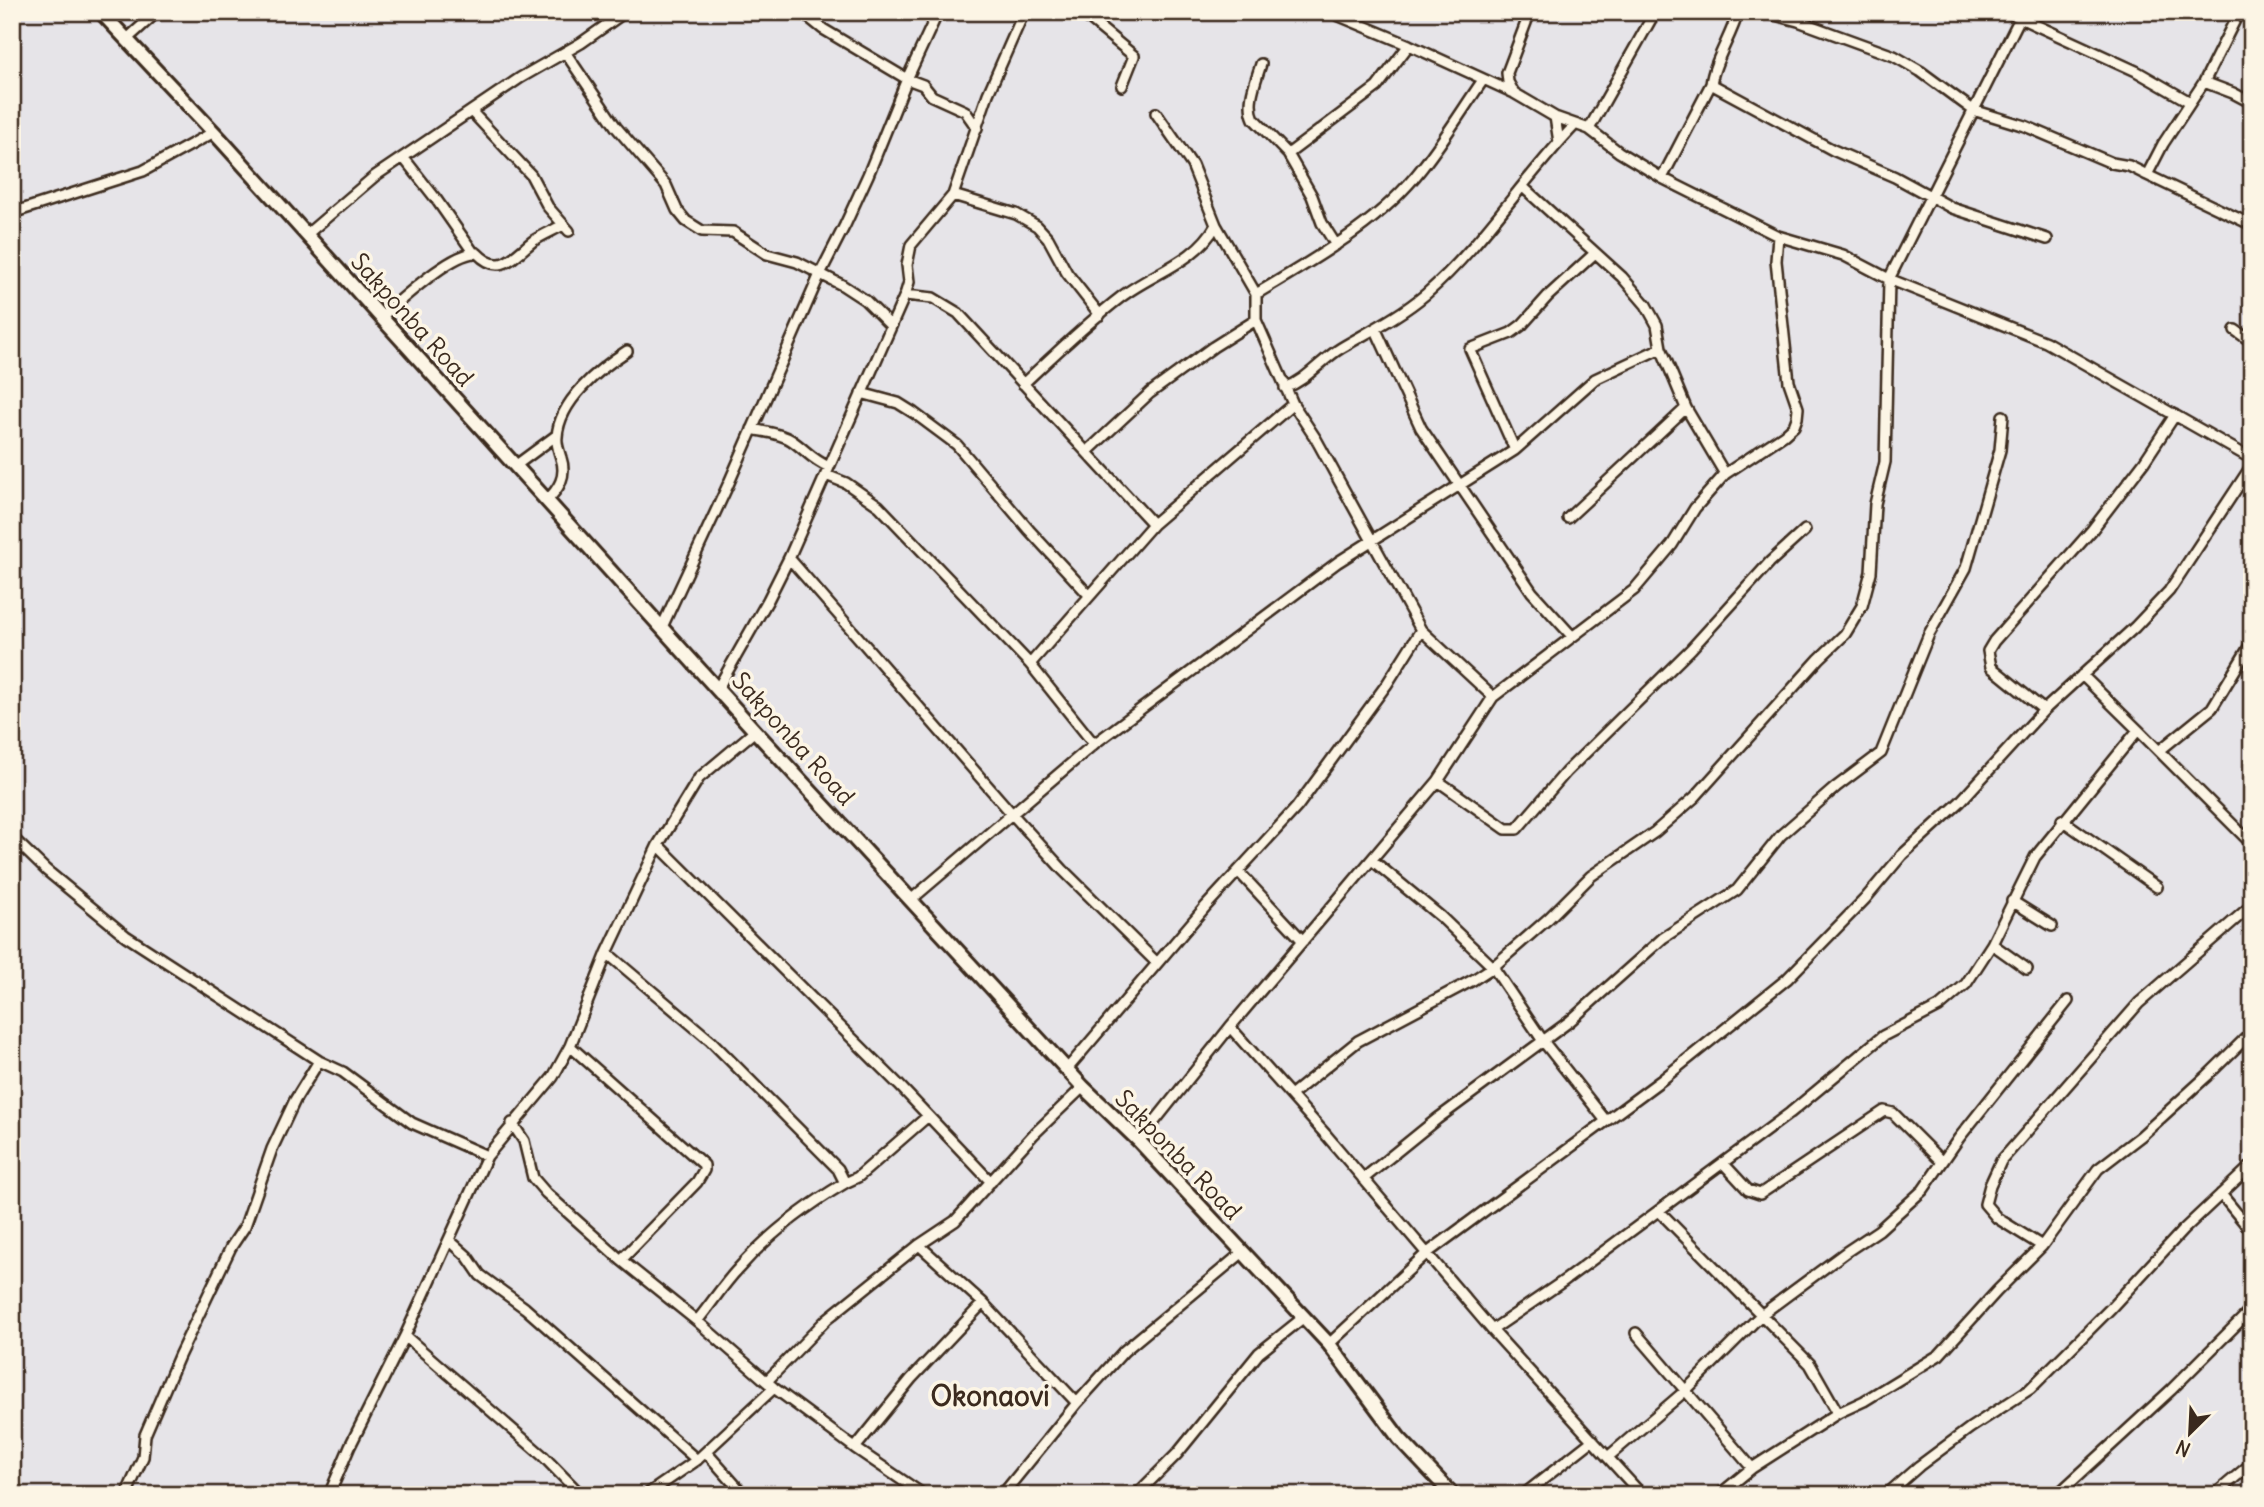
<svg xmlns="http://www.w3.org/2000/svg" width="2264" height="1507" viewBox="0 0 2264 1507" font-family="Delius,sans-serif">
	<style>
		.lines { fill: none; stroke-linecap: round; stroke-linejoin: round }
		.street-casing { stroke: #3b2a1e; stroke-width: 14 }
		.secondary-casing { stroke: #3b2a1e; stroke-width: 18 }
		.street { stroke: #fcf5e5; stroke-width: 9 }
		.secondary { stroke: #fcf5e5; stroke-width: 12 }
		.labels { text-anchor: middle; stroke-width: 7; stroke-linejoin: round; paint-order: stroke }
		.street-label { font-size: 24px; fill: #3b2a1e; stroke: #fcf5e5 }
		.quarter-label { font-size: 28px; font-weight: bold; fill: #3b2a1e; stroke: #fcf5e5 }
	</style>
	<rect width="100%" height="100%" fill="#e6e4e8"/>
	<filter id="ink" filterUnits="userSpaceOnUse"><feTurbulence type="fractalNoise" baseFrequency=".0143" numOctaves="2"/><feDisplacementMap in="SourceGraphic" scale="14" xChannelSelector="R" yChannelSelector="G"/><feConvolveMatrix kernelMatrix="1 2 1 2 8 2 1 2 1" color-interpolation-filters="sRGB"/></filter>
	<g filter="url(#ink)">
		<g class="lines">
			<defs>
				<path id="street" d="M802 12 823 29 907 79 923 85 932 96 965 111 977 128
					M1081 12 1134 56 1122 86
					M1330 12 1409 45 1514 93 1555 117 1589 129 1619 152 1662 178 1778 236 1843 255 1889 279 2046 342 2252 459
					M1763 12 1798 21 1894 56 1920 71 1973 110 2025 126 2112 163 2129 166 2147 175 2163 144 2204 82 2239 12
					M2007 12 2136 71 2190 102
					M126 40 157 12
					M565 52 616 127 666 185 677 210 686 221 702 231 733 232 767 254 797 262 842 285 865 300 891 326
					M1261 64C1256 81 1246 102 1254 119L1288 154 1312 196 1322 223 1336 245
					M2204 82 2233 93 2252 103
					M1711 84 1833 150 1895 177 1952 208 2047 239
					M1514 93 1508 82 1507 73 1530 12
					M471 111 531 175 548 207 569 231
					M1156 113 1192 165 1216 225 1256 294V320L1293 404
					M1555 117 1559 142
					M1589 129 1655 12
					M1288 154 1377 87 1409 45
					M403 157 436 199 473 252
					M2147 175 2252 225
					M1662 178 1711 84C1714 61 1731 37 1738 12
					M1523 187 1622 277 1646 305 1657 325 1661 348 1686 408 1725 474 1784 435 1794 426 1797 418 1798 408 1789 382 1776 261 1778 236
					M953 195 1016 214 1037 226 1048 238 1067 273 1100 315
					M12 213 143 171 214 132
					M306 235 375 176 520 78 581 43 625 12
					M1256 294C1314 259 1379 224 1422 168 1444 140 1463 109 1483 80
					M905 295 933 298 958 313 1153 524
					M381 317C400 301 453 251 477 253 500 277 513 257 533 241 542 235 554 230 563 225
					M1376 330 1421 428 1532 592 1571 635
					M2235 330 2252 342
					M1023 384C1055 354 1087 323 1121 297 1152 273 1196 262 1216 225
					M1285 388C1307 380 1321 360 1341 348 1370 331 1400 316 1426 294 1483 244 1522 180 1574 126
					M861 393 898 403 914 413 957 445 1029 530 1089 595
					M752 429C765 432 780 433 791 440 806 450 811 459 829 467
					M1515 450 1470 349 1511 333 1522 325 1548 296 1594 254
					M1088 451 1150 393 1213 347 1256 320
					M515 466 557 435
					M826 475 846 483 879 506 1030 664 1094 744
					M546 501C559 489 567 476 561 458 559 451 556 444 557 437 559 401 599 369 627 351
					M1568 518 1686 408
					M789 558 1013 815 1063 870 1157 963
					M662 627 728 485 820 274 845 225 868 175 907 79 938 12
					M1030 664 1153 524 1293 404 1316 439 1421 630 1493 697
					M2082 675 2138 730
					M718 688 768 600 789 558 905 295 909 282 907 265 911 245 953 195 988 94 1024 12
					M2044 710 1991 667 1988 651 1994 641 2092 530 2144 462 2175 415
					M2159 751 2212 708 2252 642
					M1438 781 1506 829H1517L1566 772 1691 649 1770 562 1805 530
					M2062 820 2157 887
					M12 837 46 870 126 936 319 1061 343 1072 412 1123 487 1156
					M658 845 899 1085 991 1182
					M1372 860 1441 917 1493 967 1543 1041 1606 1121
					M1238 871 1303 941
					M912 899 1094 744 1338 562 1515 450 1595 379 1661 348
					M2012 901 2052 926
					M1992 944 2027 969
					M607 953 711 1041 838 1169 845 1183C806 1206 768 1235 738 1269 723 1285 711 1304 697 1321
					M1230 1027 1327 1136 1492 1330 1642 1495
					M570 1046 704 1165V1170L697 1182 621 1260
					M1068 1068 1206 906 1297 807 1387 684 1421 630
					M1291 1095 1358 1041 1473 980 1493 967 1549 918 1591 876 1655 832 1695 797 1819 659 1845 634 1862 606 1871 572 1875 504 1885 462 1889 279 2023 12
					M512 1123 524 1141 533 1178 546 1193 621 1260 697 1321 774 1388 855 1448 924 1495
					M1139 1141 1230 1027 1438 781 1493 697 1634 590 1672 545 1695 508 1725 474
					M1723 1163 1748 1190 1760 1194 1884 1111 1893 1113 1942 1162
					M1363 1179 1437 1119 1570 1021 1663 938 1737 890 1781 835 1836 787 1881 753 1929 634 1966 568 2000 450 2003 416
					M845 1183 858 1177 928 1116
					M2221 1194 2252 1232
					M1659 1211 1810 1364 1838 1413
					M449 1240 467 1256 480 1275 525 1308 697 1460
					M919 1245 983 1303
					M2042 1246 1997 1218 1985 1204 1990 1185 2001 1161 2139 1003 2252 905
					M1492 1330 1565 1280 1790 1113 1883 1036 1939 1007 1966 984 1992 944 2035 857 2138 730 2252 844
					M1636 1333 1752 1468
					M405 1336 543 1456 581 1495
					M1329 1344 1426 1254 1663 1079 1787 979 1865 899 1902 855 1960 802 2044 710 2135 627 2169 591 2252 465
					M767 1381 827 1319 919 1245 955 1221 1033 1135 1083 1087
					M855 1448 911 1379 983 1303 1077 1403
					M706 1452 744 1495
					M1609 1456 1685 1391 1761 1315 1846 1252 1879 1230 1923 1190 1959 1138 2068 1001
					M126 1495 143 1457 145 1435 179 1356 231 1247 245 1226 272 1149 295 1100 319 1061
					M329 1495 350 1446 405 1336 487 1156 553 1077 570 1046 607 953 658 845 699 778 755 731
					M646 1495 697 1460 774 1388
					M1002 1495 1077 1403 1124 1351 1243 1252
					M1136 1495 1177 1454 1259 1353 1304 1317
					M1523 1495 1593 1440
					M1719 1495 1752 1468 1838 1413 1864 1401 1939 1355 1997 1291 2042 1246 2098 1169 2141 1136 2207 1076 2252 1032
					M1886 1495 1919 1466 1970 1428 2030 1389 2111 1308 2183 1230 2252 1165
					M2057 1495 2171 1390 2252 1309
					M2214 1495 2252 1463"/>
				<path id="secondary" d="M101 12 221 140 755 731 1083 1087 1139 1141 1329 1344 1399 1438 1453 1495"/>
			</defs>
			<!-- street casing -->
			<use href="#street" class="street-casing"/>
			<!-- secondary casing -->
			<use href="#secondary" class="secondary-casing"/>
			<!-- street -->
			<use href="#street" class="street"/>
			<!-- secondary -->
			<use href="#secondary" class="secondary"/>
		</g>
	</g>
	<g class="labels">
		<!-- street labels -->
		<g class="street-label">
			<text transform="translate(412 320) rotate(48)" y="8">Sakponba Road</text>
			<text transform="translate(793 739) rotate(48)" y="8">Sakponba Road</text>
			<text transform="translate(1178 1155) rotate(46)" y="8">Sakponba Road</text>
		</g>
		<!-- quarter labels -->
		<g class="quarter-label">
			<text x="990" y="1406">Okonaovi</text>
		</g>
	</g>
	<!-- margin -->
	<rect width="2264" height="1507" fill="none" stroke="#fcf5e5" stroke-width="42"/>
	<rect x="21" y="21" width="2222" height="1465" fill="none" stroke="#3b2a1e" stroke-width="2.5" filter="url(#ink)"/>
	<!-- north arrow -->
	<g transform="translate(2190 1433) rotate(204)" stroke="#fcf5e5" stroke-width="5" paint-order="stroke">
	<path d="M0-5L12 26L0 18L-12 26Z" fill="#3b2a1e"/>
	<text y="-10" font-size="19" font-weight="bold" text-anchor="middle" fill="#3b2a1e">N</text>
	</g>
</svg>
